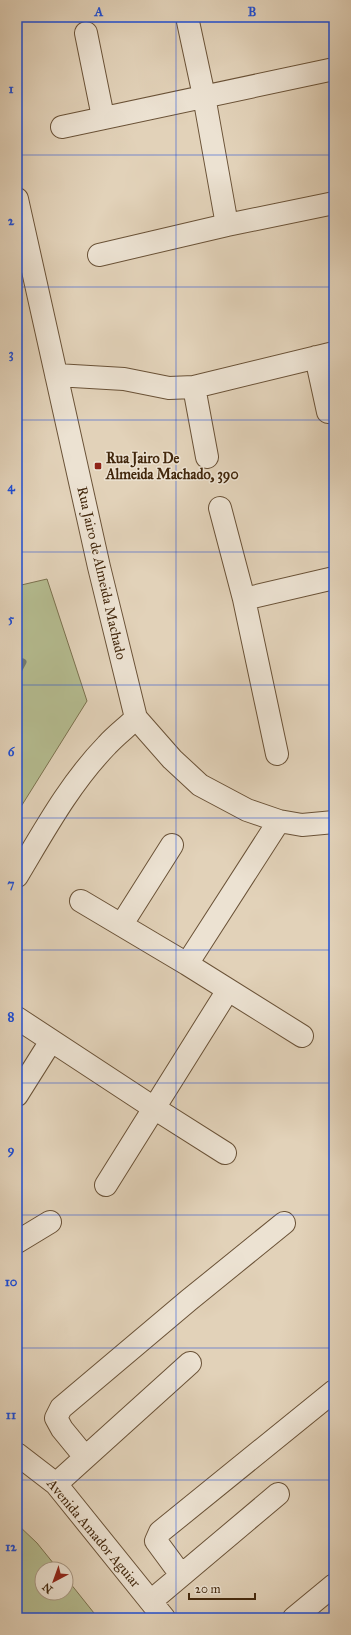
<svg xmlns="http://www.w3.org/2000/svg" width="351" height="1635" viewBox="0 0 351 1635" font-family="'IM FELL Great Primer',serif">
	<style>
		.green { fill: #b4bb8f; stroke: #7b714e }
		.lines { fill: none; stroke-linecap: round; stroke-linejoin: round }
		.stream { stroke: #747d71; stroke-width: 7 }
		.minor-casing { stroke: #6a5237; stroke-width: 24 }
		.minor { stroke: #ece2d2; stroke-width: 22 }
		.grid { fill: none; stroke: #1d4ed8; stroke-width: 1; stroke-opacity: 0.55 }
		.poi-dot { fill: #8f2418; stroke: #ece2d2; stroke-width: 1.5 }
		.labels { text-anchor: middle; stroke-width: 3; stroke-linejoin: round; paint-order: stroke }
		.poi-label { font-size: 14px; font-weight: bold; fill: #42270c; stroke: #ece2d2; text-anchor: start }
		.street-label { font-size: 14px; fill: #42270c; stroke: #ece2d2 }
		.neatline { fill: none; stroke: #1d4ed8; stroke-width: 1.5 }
		.grid-label { font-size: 13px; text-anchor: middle; font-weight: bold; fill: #1d4ed8 }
	</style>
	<rect width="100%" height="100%" fill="#e2d2b9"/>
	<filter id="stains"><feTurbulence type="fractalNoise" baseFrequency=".005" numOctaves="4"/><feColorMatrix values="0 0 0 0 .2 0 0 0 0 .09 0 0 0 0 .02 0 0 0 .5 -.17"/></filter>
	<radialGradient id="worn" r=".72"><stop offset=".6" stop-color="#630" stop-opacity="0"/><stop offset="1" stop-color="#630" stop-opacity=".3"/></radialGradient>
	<!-- green -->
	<path class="green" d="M47 579 87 701 17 813V586Z
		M17 1524 37 1543 58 1569H42V1593H66V1578L98 1618H17Z"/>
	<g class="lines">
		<!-- stream -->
		<path class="stream" d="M17 673 23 662"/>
		<defs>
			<path id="minor" d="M187 17 204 96 227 225
				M86 33 103 117
				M62 127 334 69
				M17 199 99 567 136 718 172 759 200 785 247 810 279 821 302 825 334 822
				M99 255 227 225 334 203
				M316 357 328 412
				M56 375 124 379 169 388 194 387 334 353
				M194 387 207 457
				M220 508 244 599
				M277 754 244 599 334 578
				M17 876C44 831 70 783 107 745 116 735 127 727 136 718
				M81 901 187 964 302 1036
				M122 924 172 845
				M187 964 279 821
				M17 1018 154 1108 225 1153
				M17 1095 51 1041
				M106 1185 228 990
				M17 1242 50 1222
				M17 1454 56 1484 164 1618
				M85 1457 62 1429 56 1418 61 1408 189 1300 284 1223
				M56 1484 190 1363
				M181 1575 156 1541 160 1532 334 1391
				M151 1601 278 1494
				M294 1618 334 1585"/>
		</defs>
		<!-- minor casing -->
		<use href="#minor" class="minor-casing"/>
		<!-- minor -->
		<use href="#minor" class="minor"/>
	</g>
	<!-- grid -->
	<path class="grid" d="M176 17V1618M17 155H334M17 287H334M17 420H334M17 552H334M17 685H334M17 818H334M17 950H334M17 1083H334M17 1215H334M17 1348H334M17 1480H334"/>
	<!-- markers -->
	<rect class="poi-dot" x="94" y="462" width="8" height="8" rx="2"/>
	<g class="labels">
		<!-- poi labels -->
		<g class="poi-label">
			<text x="106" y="463">Rua Jairo De<tspan x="106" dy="16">Almeida Machado, 390</tspan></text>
		</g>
		<!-- street labels -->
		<g class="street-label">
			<text transform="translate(102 573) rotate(77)" y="5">Rua Jairo de Almeida Machado</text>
			<text transform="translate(94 1533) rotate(50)" y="5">Avenida Amador Aguiar</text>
		</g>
	</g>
	<!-- margin -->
	<rect width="351" height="1635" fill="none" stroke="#e2d2b9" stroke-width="44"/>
	<!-- north arrow -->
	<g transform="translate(54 1581) rotate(221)"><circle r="19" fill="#ece2d2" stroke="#a89783"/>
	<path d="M0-3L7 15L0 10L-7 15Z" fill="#8f2418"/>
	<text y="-6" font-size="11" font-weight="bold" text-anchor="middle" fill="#42270c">N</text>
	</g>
	<!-- scale -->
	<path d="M189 1593v6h66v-6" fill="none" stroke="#42270c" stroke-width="2"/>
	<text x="195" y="1593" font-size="12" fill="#42270c" stroke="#ece2d2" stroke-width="3" paint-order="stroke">20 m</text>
	<rect x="22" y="22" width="307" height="1591" class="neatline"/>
	<g class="grid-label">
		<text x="99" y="16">A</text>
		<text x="252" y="16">B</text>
		<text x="11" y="93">1</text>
		<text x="11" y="225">2</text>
		<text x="11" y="358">3</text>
		<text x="11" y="491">4</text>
		<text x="11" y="623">5</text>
		<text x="11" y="756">6</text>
		<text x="11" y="888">7</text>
		<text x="11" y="1021">8</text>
		<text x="11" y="1154">9</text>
		<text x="11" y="1286">10</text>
		<text x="11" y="1419">11</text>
		<text x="11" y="1551">12</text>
	</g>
	<rect width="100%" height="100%" filter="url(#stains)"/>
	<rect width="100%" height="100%" fill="url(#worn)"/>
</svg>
